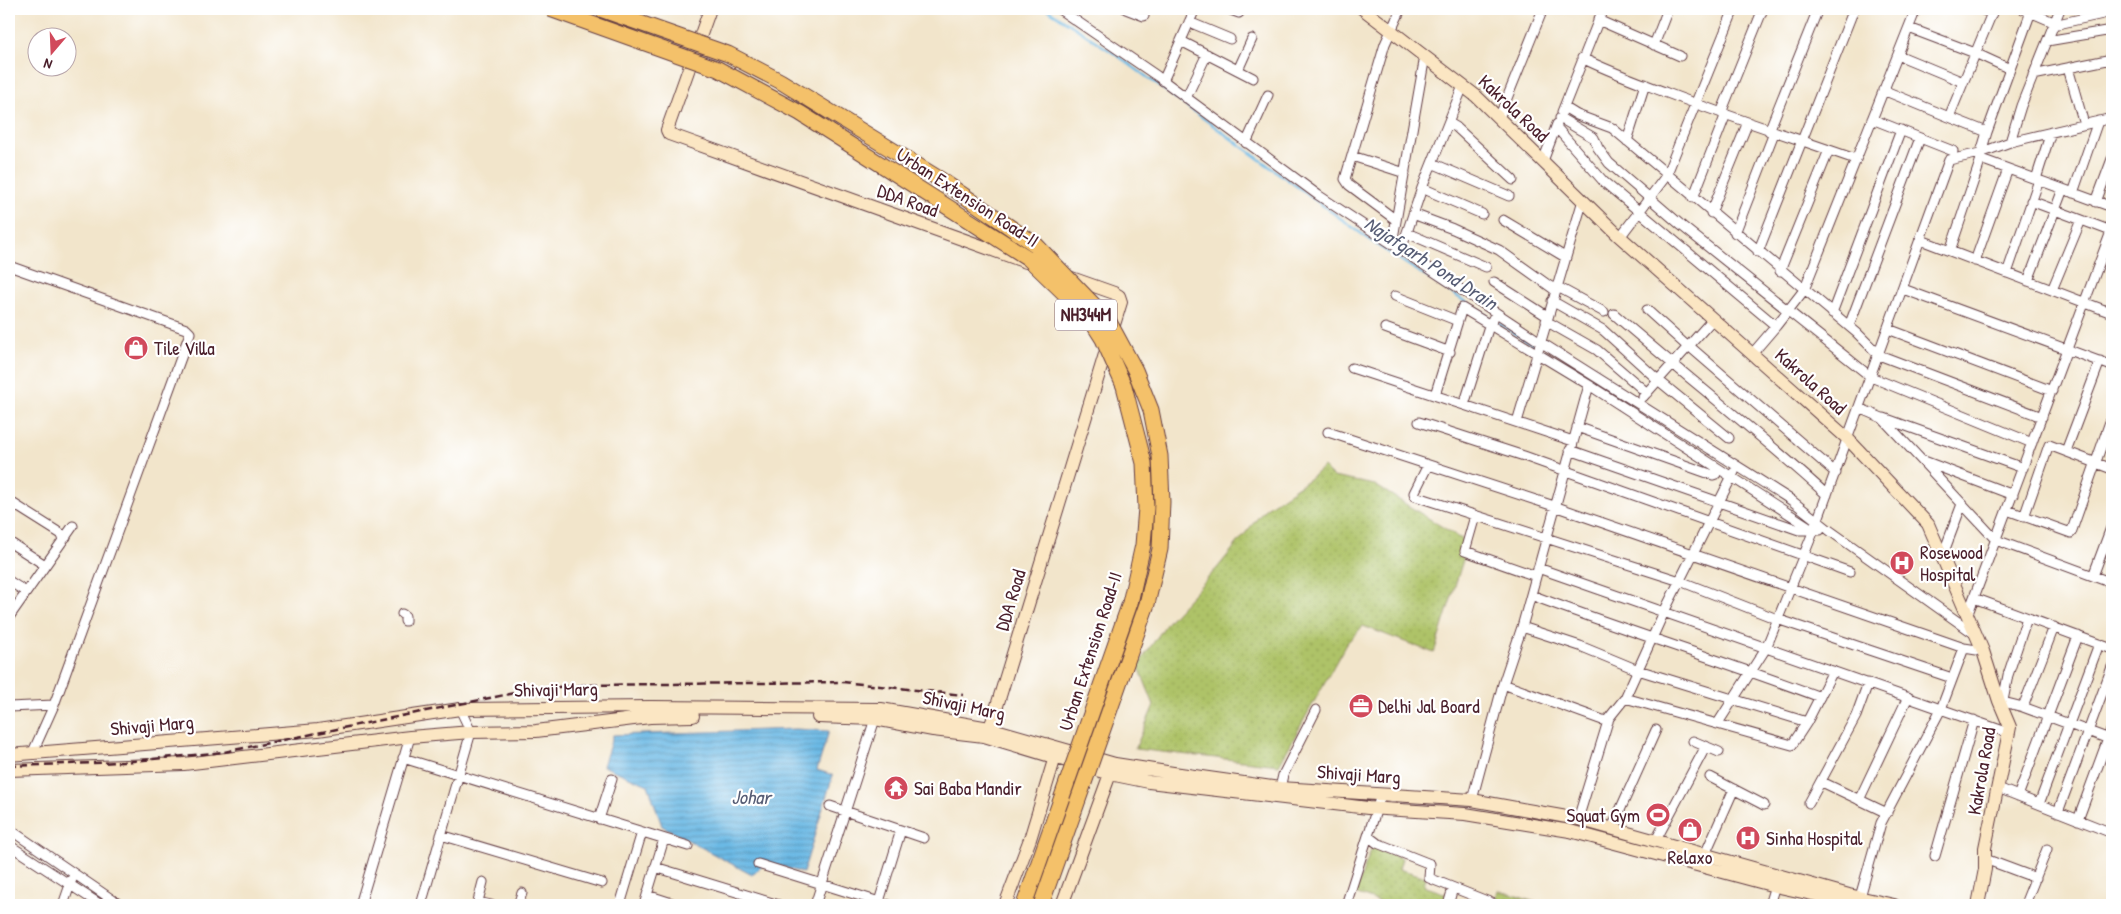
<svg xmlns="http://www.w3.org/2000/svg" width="2121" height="914" viewBox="0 0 2121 914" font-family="'Patrick Hand',sans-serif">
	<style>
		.park { fill: url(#park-dots); stroke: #7c714a }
		.water { fill: url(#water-rules); stroke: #5a6c88 }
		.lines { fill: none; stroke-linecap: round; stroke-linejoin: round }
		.stream { stroke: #6bb9e5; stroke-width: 2.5 }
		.street-casing { stroke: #633d43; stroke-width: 11 }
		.secondary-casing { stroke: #633d43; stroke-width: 14 }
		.street { stroke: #fff; stroke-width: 9 }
		.secondary { stroke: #fbe6c3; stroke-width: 12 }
		.rail { stroke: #4a1f2b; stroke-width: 2.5; stroke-dasharray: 8 4; stroke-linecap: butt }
		.highway-bridge-casing { stroke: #633d43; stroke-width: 17; stroke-linecap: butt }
		.highway-bridge { stroke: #f4c16a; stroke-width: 15 }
		.labels { text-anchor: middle; stroke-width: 4.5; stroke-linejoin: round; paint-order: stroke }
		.shield { fill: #fff; stroke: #80626b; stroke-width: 1 }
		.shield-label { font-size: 18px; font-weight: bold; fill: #4a1f2b }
		.street-label { font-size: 19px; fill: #4a1f2b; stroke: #fff }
		.poi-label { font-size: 19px; fill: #4a1f2b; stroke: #fff; text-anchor: start }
		.water-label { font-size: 20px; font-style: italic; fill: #575d75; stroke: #fff }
	</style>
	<defs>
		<pattern id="park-dots" width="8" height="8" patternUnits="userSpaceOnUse" patternTransform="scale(1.25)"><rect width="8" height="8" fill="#aec368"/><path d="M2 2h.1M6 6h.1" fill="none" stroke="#97a75a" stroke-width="1.8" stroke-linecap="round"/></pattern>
		<pattern id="water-rules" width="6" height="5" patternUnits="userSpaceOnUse" patternTransform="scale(1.25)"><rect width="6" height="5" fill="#6bb9e5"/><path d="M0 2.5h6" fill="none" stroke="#5a96ba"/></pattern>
	</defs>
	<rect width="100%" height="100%" fill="#fff"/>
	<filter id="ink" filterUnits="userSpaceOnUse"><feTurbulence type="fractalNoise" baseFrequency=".02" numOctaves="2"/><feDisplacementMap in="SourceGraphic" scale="10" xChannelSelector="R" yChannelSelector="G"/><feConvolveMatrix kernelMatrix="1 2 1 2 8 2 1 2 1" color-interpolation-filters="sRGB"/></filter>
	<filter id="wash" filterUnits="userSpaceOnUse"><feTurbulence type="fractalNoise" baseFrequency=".0096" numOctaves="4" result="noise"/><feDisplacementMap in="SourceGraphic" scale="20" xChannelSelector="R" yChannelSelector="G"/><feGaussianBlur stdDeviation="1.12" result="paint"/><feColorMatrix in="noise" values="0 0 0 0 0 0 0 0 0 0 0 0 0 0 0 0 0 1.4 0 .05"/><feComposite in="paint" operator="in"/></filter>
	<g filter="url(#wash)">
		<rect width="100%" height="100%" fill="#f2e5cb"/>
		<!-- park -->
		<path class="park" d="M1323 467 1333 477 1375 485 1465 541 1464 557 1434 653 1363 626 1346 644 1279 765 1135 749 1154 705 1138 665 1169 620 1218 567 1265 509 1312 477Z
			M1372 847 1402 858 1399 869 1426 877 1424 886 1449 895 1446 905H1388L1355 893Z
			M1498 890 1544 905H1494Z"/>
		<!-- water -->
		<path class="water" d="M796 729 829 731 817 770 833 775 803 873 767 862 752 875 662 826 648 785 603 766 613 735Z"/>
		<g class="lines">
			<!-- stream -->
			<path class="stream" d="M1047 9 1118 56 1377 245 1536 347
				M1541 350 1563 364"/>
		</g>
	</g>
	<g filter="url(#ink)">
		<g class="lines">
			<defs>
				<path id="street" d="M1059 9 1157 76 1318 195 1542 343 1791 500 1829 530 1975 634
					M1126 9 1144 16
					M1228 9 1239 13
					M1980 9 1992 13 1993 9
					M2023 9 2058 24 2112 12
					M2032 9 1987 132 1980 156 1981 159 2112 207
					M1598 20 1680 56
					M1189 22 1230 39
					M1909 28 1975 53 2010 69
					M1181 41 1253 78
					M2047 41 2112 30
					M1654 45 1668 9
					M1898 55 1963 82
					M1582 58C1610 72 1639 82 1667 93 1730 117 1792 137 1855 159
					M2068 68 2084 124
					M1238 70 1252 39
					M2033 75 2112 59
					M1163 81 1195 9
					M1883 90 1949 117
					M1186 98 1207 54
					M1564 107 1577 115 1612 128 1857 333 1879 355 2042 417
					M1562 112 1603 9
					M1721 113 1763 9
					M1499 118 1543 9
					M1560 118 1594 138 1598 148 1609 163 1682 226 1871 377 2032 443
					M1872 119 1953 151
					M1449 123 1456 127 1513 180
					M1556 127 1604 182 1776 326 1804 290 1916 9
					M1769 131 1818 9
					M1987 132 1949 117 1992 13
					M1627 141 1645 84
					M2010 142 2021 106 2060 9
					M1246 143 1268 95
					M1352 156 1405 173
					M1543 161 1557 124
					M1432 163 1509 196
					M2036 179 2051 132
					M1422 188 1482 214
					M2073 193 2098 121
					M1693 198 1726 114
					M2031 201 2111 231
					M2096 202 2112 159
					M1711 213 1748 122
					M1413 214 1453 229 1499 250 1555 290
					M1396 220 1349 185 1345 179 1385 44 1401 9
					M1503 220 1565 257
					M1407 233 1486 267
					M1735 233 1774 133
					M1620 237 1666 176 1734 9
					M1921 240 2112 313
					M1392 244 1425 56
					M1401 250 1422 188 1463 86
					M1950 251 1981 159
					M1758 252 1854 9
					M1975 261 2008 169
					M9 266 186 329 190 333 54 705 32 754
					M1780 271 1829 150
					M2007 273 2039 180
					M2028 281 2063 189
					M1494 282 1547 316
					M1556 286 1604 312
					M1903 289 2112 366
					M2052 290 2081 220
					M1395 296 1458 321
					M1552 301 1603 330 1658 380 1729 438
					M1647 310 1688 347
					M1832 313 1901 130
					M1614 314C1684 375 1758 432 1827 495
					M1546 321 1597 350 1647 393
					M1849 326 1920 138
					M1385 328 1450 352
					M1888 329 2052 391
					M1689 346 1836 473
					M1752 354 1776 326
					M1352 368 1573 441
					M1435 395 1462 308 1589 385
					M1643 397 1713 319
					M1464 405 1489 326 1496 313
					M1859 408 1882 418 1996 540 2112 583
					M1884 418 2023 468
					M1419 422 1524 456 1850 572
					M1517 422 1583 200
					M1577 427 1713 475 1716 474 1717 468
					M1328 432 1554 506 1964 648 1983 651
					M1570 450 1799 530H1814
					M2066 451 2100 361
					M1924 461 2013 495
					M1428 465 1414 493 1415 496 1680 581 1777 619 1952 678
					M9 501 66 537
					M2007 510 2071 533 2112 416
					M1475 516 1465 551 1536 576
					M2024 517 2049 445 2112 469
					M9 542 45 565
					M1942 557 1962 504
					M1538 568 2009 733
					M2093 576 2112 525
					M9 581 26 592
					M1531 595C1626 631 1724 661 1820 697
					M1974 598 2112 649
					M402 614 405 616V621
					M1967 616 2112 229
					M9 617 73 526
					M1522 627 1580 646 1638 670 1807 722
					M1503 684 1608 722
					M1625 698 1792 745 1807 722 1833 671
					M1999 701 2023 707 2112 740
					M2003 701 2008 675 2027 618
					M9 707 54 705
					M2023 707 2054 627
					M1718 723 1766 648 1814 530 1949 160 1980 153 2010 142 2112 118
					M1693 741 1719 752
					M403 758 688 846
					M1710 777 1764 805
					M1822 782 1887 813
					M1280 788 1283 775 1316 710
					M1998 788 2112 833
					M2018 796 2078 636
					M1472 800 1503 684 1522 627 1589 385 1814 530H1820
					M1859 800 1908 697
					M1809 803 1856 716 1868 683
					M2039 804 2099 644
					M830 806 924 838
					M2058 812 2112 667
					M599 819 612 779
					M1578 819 1609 718 1625 698 1664 612 1734 472
					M2078 820 2112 728
					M1612 828 1656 730
					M9 829 120 905
					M441 835 602 883
					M1369 837 1377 843 1430 864 1429 878 1492 903 1493 905
					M1656 840 1706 746
					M9 845 101 905
					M1935 856 1974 720
					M1703 859 1734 789
					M1985 859 2036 878
					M758 864 889 905
					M655 867 779 905
					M647 895 678 905
					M1860 897 1881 823 1941 709 1964 648
					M478 902 491 905
					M2025 904 2047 849
					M63 905 72 879
					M360 905 410 737
					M421 905 471 732 460 709
					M477 905 483 882
					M518 905 522 893
					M620 905 642 832
					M644 905 664 839
					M815 905 875 719
					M878 905 901 830
					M1346 905 1381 795
					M1448 905 1453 888
					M1769 905 1776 882
					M1845 905 1849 895"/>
				<path id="secondary" d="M710 9 667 130 669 134 1026 262
					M1363 9 1476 96 1618 235 1848 439 1928 524 1983 651 1999 701 2010 727 1985 848V869L1978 905
					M818 717 875 719 933 730 984 736 1110 774 1149 782 1368 808 1465 814 1570 831 1775 886 1839 900
					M989 728 992 722 1121 302 1119 296 1114 293 1066 276
					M9 755 318 730 460 709 651 707 881 709 989 728 1115 764 1173 773 1280 788 1472 800 1578 819 1849 895 1894 905
					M9 770 184 764 410 737 471 732 536 731 650 717 693 716
					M1005 905 1030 839 1055 757
					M1062 905 1110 774"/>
			</defs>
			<!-- street casing -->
			<use href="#street" class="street-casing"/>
			<!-- secondary casing -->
			<use href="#secondary" class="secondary-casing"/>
			<!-- street -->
			<use href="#street" class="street"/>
			<!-- secondary -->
			<use href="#secondary" class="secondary"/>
			<!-- rail -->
			<path class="rail" d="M9 766 123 762 224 752 534 689 583 685 843 682 963 695"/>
			<defs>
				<path id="highway-bridge" d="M550 9 718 69 800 113 1028 258 1089 317 1103 339 1124 386 1144 463 1146 508 1143 545 1130 603 1024 905
					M600 9 728 54 780 81 941 180 1036 245 1108 320 1135 370 1151 410 1160 456 1162 502 1160 549 1147 604 1041 905"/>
			</defs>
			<!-- highway-bridge casing -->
			<use href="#highway-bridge" class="highway-bridge-casing"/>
			<!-- highway-bridge -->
			<use href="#highway-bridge" class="highway-bridge"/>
		</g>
	</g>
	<!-- icons -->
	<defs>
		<symbol id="shop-disc" viewBox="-11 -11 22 22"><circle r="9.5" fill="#d1495b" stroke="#fff"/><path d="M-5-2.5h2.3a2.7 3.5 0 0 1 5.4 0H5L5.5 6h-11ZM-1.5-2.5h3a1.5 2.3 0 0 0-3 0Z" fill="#fff"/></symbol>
		<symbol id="hospital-disc" viewBox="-11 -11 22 22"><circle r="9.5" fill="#d1495b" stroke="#fff"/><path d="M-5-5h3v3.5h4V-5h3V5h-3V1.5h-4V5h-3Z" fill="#fff"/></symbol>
		<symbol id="office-disc" viewBox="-11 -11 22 22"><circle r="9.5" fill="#d1495b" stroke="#fff"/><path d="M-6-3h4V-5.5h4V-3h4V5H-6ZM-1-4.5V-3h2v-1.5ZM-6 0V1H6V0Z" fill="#fff"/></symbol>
		<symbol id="temple-disc" viewBox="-11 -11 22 22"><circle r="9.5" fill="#d1495b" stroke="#fff"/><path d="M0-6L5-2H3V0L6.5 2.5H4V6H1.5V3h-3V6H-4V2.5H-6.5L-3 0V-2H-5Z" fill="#fff"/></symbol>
		<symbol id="stadium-disc" viewBox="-11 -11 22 22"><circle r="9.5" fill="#d1495b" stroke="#fff"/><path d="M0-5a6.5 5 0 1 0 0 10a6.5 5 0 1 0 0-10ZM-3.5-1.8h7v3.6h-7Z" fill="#fff"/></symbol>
	</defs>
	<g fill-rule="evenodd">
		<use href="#shop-disc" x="122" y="334" width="28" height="28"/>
		<use href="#hospital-disc" x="1888" y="549" width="28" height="28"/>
		<use href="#office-disc" x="1347" y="692" width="28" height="28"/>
		<use href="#temple-disc" x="882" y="774" width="28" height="28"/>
		<use href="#stadium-disc" x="1644" y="801" width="28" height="28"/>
		<use href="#shop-disc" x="1676" y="816" width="28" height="28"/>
		<use href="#hospital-disc" x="1734" y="824" width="28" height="28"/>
	</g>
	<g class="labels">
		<!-- shield labels -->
		<rect class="shield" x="1055" y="299.5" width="62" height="31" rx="4"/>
		<g class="shield-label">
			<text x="1086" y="321">NH344M</text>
		</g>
		<!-- street labels -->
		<g class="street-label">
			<text transform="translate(1514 108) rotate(43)" y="7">Kakrola Road</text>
			<text transform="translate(968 197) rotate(33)" y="7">Urban Extension Road-II</text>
			<text transform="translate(908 200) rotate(20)" y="7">DDA Road</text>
			<text transform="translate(1811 381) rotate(42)" y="7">Kakrola Road</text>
			<text transform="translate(1010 600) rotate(-73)" y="7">DDA Road</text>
			<text transform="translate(1090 651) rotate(-72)" y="7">Urban Extension Road-II</text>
			<text transform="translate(556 689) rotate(-1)" y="7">Shivaji Marg</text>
			<text transform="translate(964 705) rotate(12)" y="7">Shivaji Marg</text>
			<text transform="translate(152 725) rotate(-5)" y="7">Shivaji Marg</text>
			<text transform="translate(1981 771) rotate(-80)" y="7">Kakrola Road</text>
			<text transform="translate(1359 774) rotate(4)" y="7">Shivaji Marg</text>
		</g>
		<!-- poi labels -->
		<g class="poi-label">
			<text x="154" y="355">Tile Villa</text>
			<text x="1920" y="559">Rosewood<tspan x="1920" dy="22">Hospital</tspan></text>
			<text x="1378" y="713">Delhi Jal Board</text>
			<text x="914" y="795">Sai Baba Mandir</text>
			<text x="1640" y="822" text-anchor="end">Squat Gym</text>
			<text x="1766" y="845">Sinha Hospital</text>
			<text x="1690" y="864" text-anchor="middle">Relaxo</text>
		</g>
		<!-- water labels -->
		<g class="water-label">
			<text transform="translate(1431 263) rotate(33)" y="7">Najafgarh Pond Drain</text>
			<text x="751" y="804">Johar</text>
		</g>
	</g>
	<!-- margin -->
	<rect width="2121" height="914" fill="none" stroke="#fff" stroke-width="30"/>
	<!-- north arrow -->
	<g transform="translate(52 52) rotate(199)"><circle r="24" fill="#ffffff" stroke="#b7a5aa"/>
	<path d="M0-4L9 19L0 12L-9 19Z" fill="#d1495b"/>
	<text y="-8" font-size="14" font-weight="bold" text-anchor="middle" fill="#4a1f2b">N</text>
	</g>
</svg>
